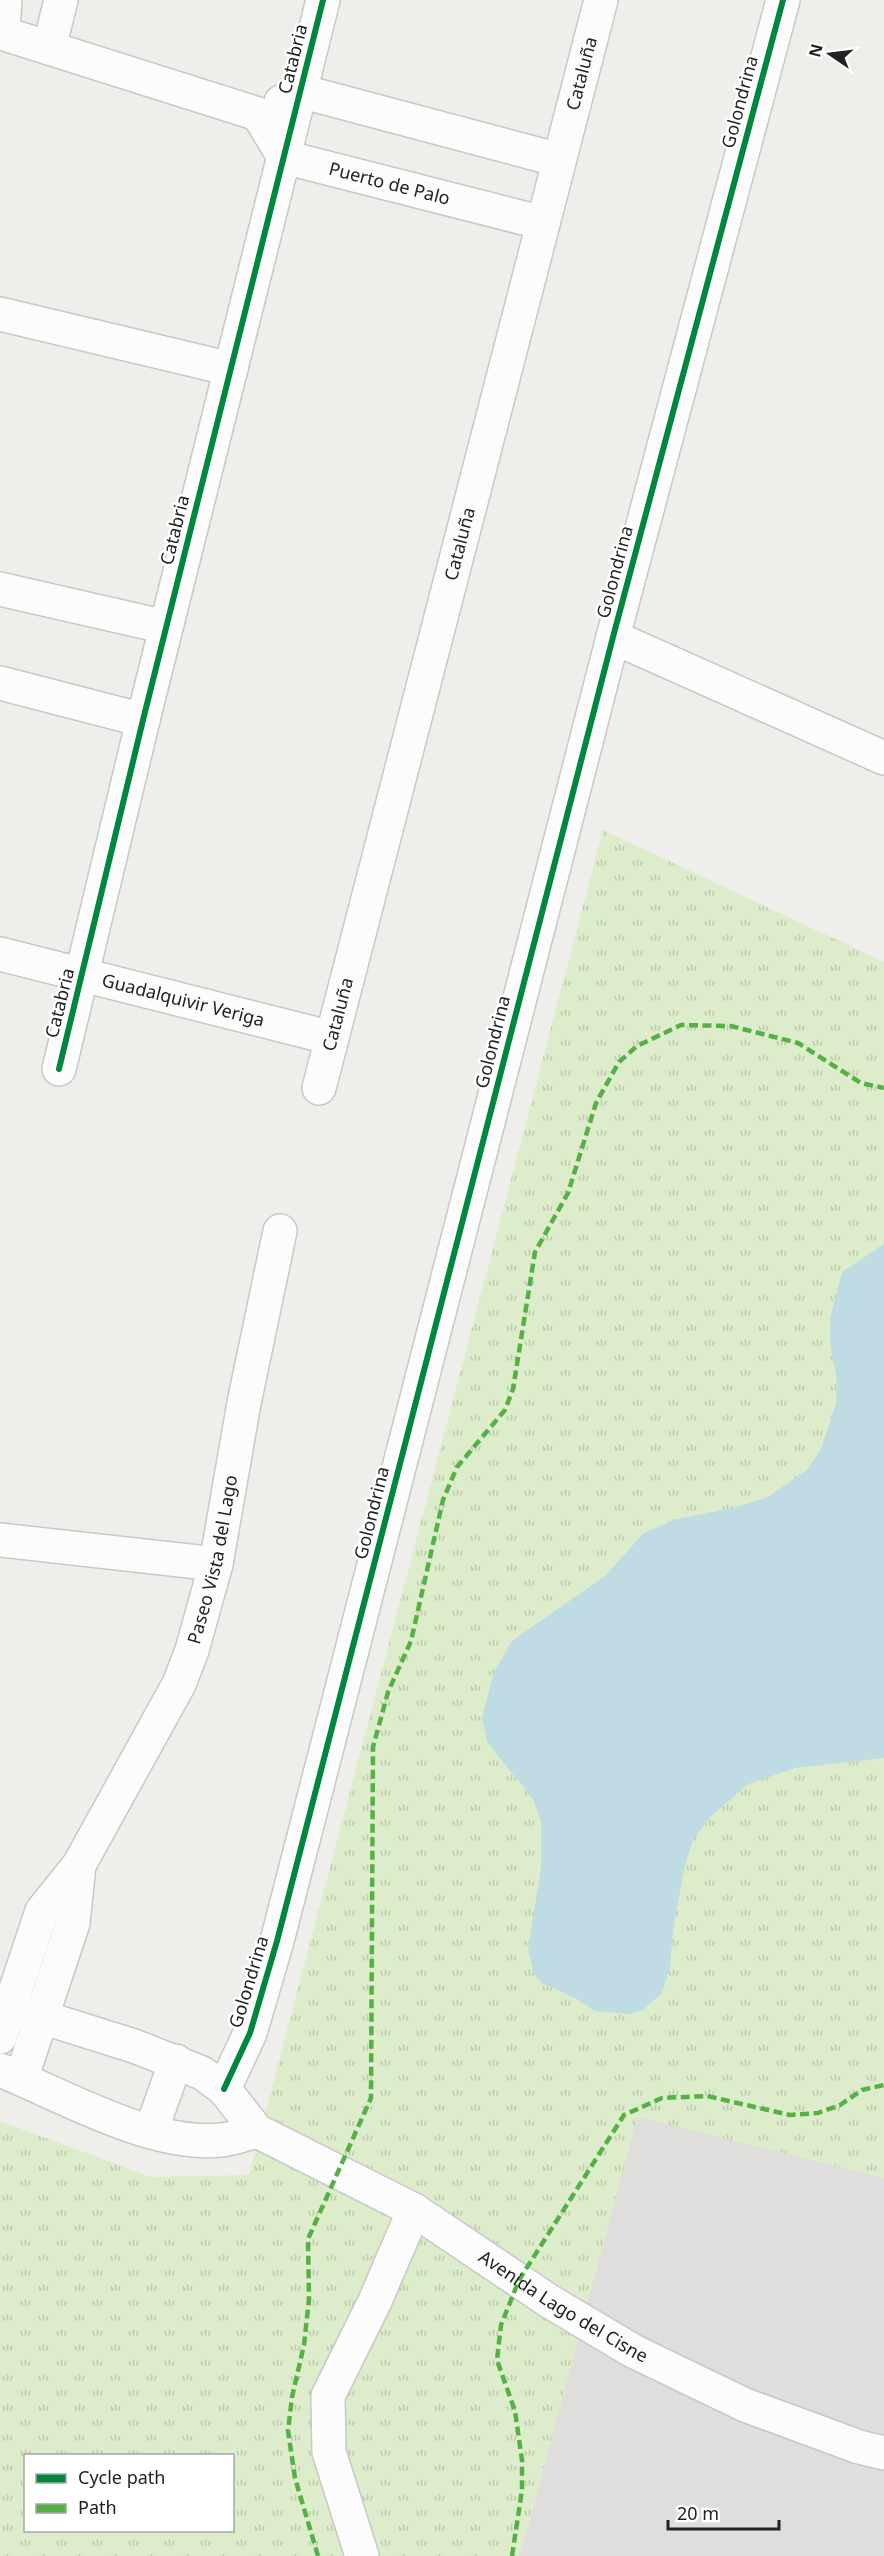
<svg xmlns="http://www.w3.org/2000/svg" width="884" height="2556" viewBox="0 0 884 2556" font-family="'Noto Sans',sans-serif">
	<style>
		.residential { fill: #dfdedc }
		.grass { fill: url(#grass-tufts); fill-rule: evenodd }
		.water { fill: #bfdbe3 }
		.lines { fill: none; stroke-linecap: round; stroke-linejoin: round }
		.minor-casing { stroke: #c9c8c7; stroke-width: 36 }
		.minor { stroke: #fdfcfc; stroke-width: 33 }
		.quiet { stroke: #55b145; stroke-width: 4.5; stroke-dasharray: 9 4.5; stroke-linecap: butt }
		.cycleway-casing { stroke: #fff; stroke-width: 10 }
		.cycleway { stroke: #00873e; stroke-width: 6 }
		.labels { text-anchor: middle; stroke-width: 5; stroke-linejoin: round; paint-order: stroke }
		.street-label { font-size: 18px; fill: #222; stroke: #fff }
	</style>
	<defs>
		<pattern id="grass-tufts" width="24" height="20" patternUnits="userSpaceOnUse" patternTransform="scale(1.5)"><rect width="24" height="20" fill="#ddeccb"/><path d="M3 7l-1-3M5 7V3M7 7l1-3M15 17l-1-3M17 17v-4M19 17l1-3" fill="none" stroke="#bdcaae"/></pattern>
	</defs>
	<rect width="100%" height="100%" fill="#f0eeeb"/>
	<!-- residential -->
	<path class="residential" d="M637 2116 884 2178V2556H520Z"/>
	<!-- grass -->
	<path class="grass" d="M603 830 884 962V2178L637 2117 520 2556H0V2121L151 2177 249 2175ZM26 2456H232V2530H26Z"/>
	<!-- water -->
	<path class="water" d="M884 1244V1758L795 1768 748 1784 709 1818 693 1840 685 1865 673 1930 670 1968 662 1993 643 2010 631 2014 595 2011 575 1998 542 1983 534 1974 528 1950 541 1868V1821L533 1799 487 1742 482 1718 494 1672 512 1641 605 1576 644 1533 677 1519 733 1508 768 1497 807 1470 821 1449 836 1403 837 1380 830 1343V1319L842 1272Z"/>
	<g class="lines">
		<defs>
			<g id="minor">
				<path id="s1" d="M5 0 3 29 8 35 258 114 284 157 543 223"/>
				<path d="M49 48 61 0"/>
				<path d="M281 102 300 91 559 160"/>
				<path d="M0 314 231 369"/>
				<path d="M0 589 166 627"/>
				<path d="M613 637 884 758"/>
				<path d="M0 683 143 720"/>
				<path id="s2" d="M0 954 332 1038"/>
				<path d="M59 1069 143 720 323 0"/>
				<path id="s3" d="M319 1088 601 0"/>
				<path d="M0 1540 216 1564"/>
				<path id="s4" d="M0 2004 134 2046 202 2073 224 2089 257 2131 414 2210 549 2301 633 2351 745 2405 859 2447 884 2453"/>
				<path id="s5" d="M0 2037 42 1911 79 1865 179 1684 192 1650 216 1564 244 1403 280 1231"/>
				<path d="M0 2070C64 2096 151 2147 221 2140 233 2139 246 2134 257 2131"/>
				<path d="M21 2079 73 1923 79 1865"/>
				<path d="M224 2089 250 2033 277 1941 613 637 783 0"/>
				<path d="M151 2131 176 2061"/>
				<path d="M362 2556 329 2452 328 2396 375 2301 414 2210"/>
			</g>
		</defs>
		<!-- minor casing -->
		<use href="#minor" class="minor-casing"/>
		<!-- minor -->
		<use href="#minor" class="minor"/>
		<!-- quiet -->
		<path class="quiet" d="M318 2556 295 2478 288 2431 292 2397 304 2345 309 2299 308 2239 371 2098 373 1747 388 1692 411 1641 443 1500 457 1467 505 1410 513 1389 535 1252 568 1193 596 1103 619 1062 637 1046 681 1025 731 1026 798 1043 861 1083 884 1088
			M512 2556 522 2490V2460L515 2411 497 2360 501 2325 519 2280 624 2115 662 2098 707 2096 790 2115 818 2113 840 2105 862 2090 884 2085"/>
		<defs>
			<path id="cycleway" d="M59 1069 143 720 323 0
				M224 2089 250 2033 277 1941 613 637 783 0"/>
		</defs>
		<!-- cycleway casing -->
		<use href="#cycleway" class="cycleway-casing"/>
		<!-- cycleway -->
		<use href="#cycleway" class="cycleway"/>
	</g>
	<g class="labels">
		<!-- street labels -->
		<g class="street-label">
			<text transform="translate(293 59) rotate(-76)" y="6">Catabria</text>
			<text dy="6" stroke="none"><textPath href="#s3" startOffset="1048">Cataluña</textPath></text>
			<text transform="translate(740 102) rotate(-75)" y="6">Golondrina</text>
			<text dy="6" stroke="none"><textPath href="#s1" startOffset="458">Puerto de Palo</textPath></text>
			<text transform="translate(175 530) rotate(-76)" y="6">Catabria</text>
			<text dy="6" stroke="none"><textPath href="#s3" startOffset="562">Cataluña</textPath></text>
			<text transform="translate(615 572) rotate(-75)" y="6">Golondrina</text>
			<text dy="6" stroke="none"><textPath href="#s2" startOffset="189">Guadalquivir Veriga</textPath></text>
			<text transform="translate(60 1003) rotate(-76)" y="6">Catabria</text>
			<text dy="6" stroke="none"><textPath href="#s3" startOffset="76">Cataluña</textPath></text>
			<text transform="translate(493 1042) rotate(-76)" y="6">Golondrina</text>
			<text transform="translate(372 1513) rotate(-76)" y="6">Golondrina</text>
			<text dy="6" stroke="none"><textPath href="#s5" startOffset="528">Paseo Vista del Lago</textPath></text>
			<text transform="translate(249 1982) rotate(-73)" y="6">Golondrina</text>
			<text dy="6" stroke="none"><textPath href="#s4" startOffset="648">Avenida Lago del Cisne</textPath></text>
		</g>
	</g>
	<!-- legend -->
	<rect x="24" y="2454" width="210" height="78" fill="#ffffff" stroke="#a7a7a7" stroke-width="1.5"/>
	<rect x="36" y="2474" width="30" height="9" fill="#00873e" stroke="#a7a7a7" stroke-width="1.5"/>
	<text x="78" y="2484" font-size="18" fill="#222222">Cycle path</text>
	<rect x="36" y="2504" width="30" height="9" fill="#55b145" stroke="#a7a7a7" stroke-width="1.5"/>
	<text x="78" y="2514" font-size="18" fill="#222222">Path</text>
	<!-- north arrow -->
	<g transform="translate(830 54) rotate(284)" stroke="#ffffff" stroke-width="4.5" paint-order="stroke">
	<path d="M0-4.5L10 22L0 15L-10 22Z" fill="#222222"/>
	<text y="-9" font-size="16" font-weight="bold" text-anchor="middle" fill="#222222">N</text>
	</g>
	<!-- scale -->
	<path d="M668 2520v9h111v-9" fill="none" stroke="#222222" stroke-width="3"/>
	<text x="677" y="2520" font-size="18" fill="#222222" stroke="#ffffff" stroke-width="4.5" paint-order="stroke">20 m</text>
</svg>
